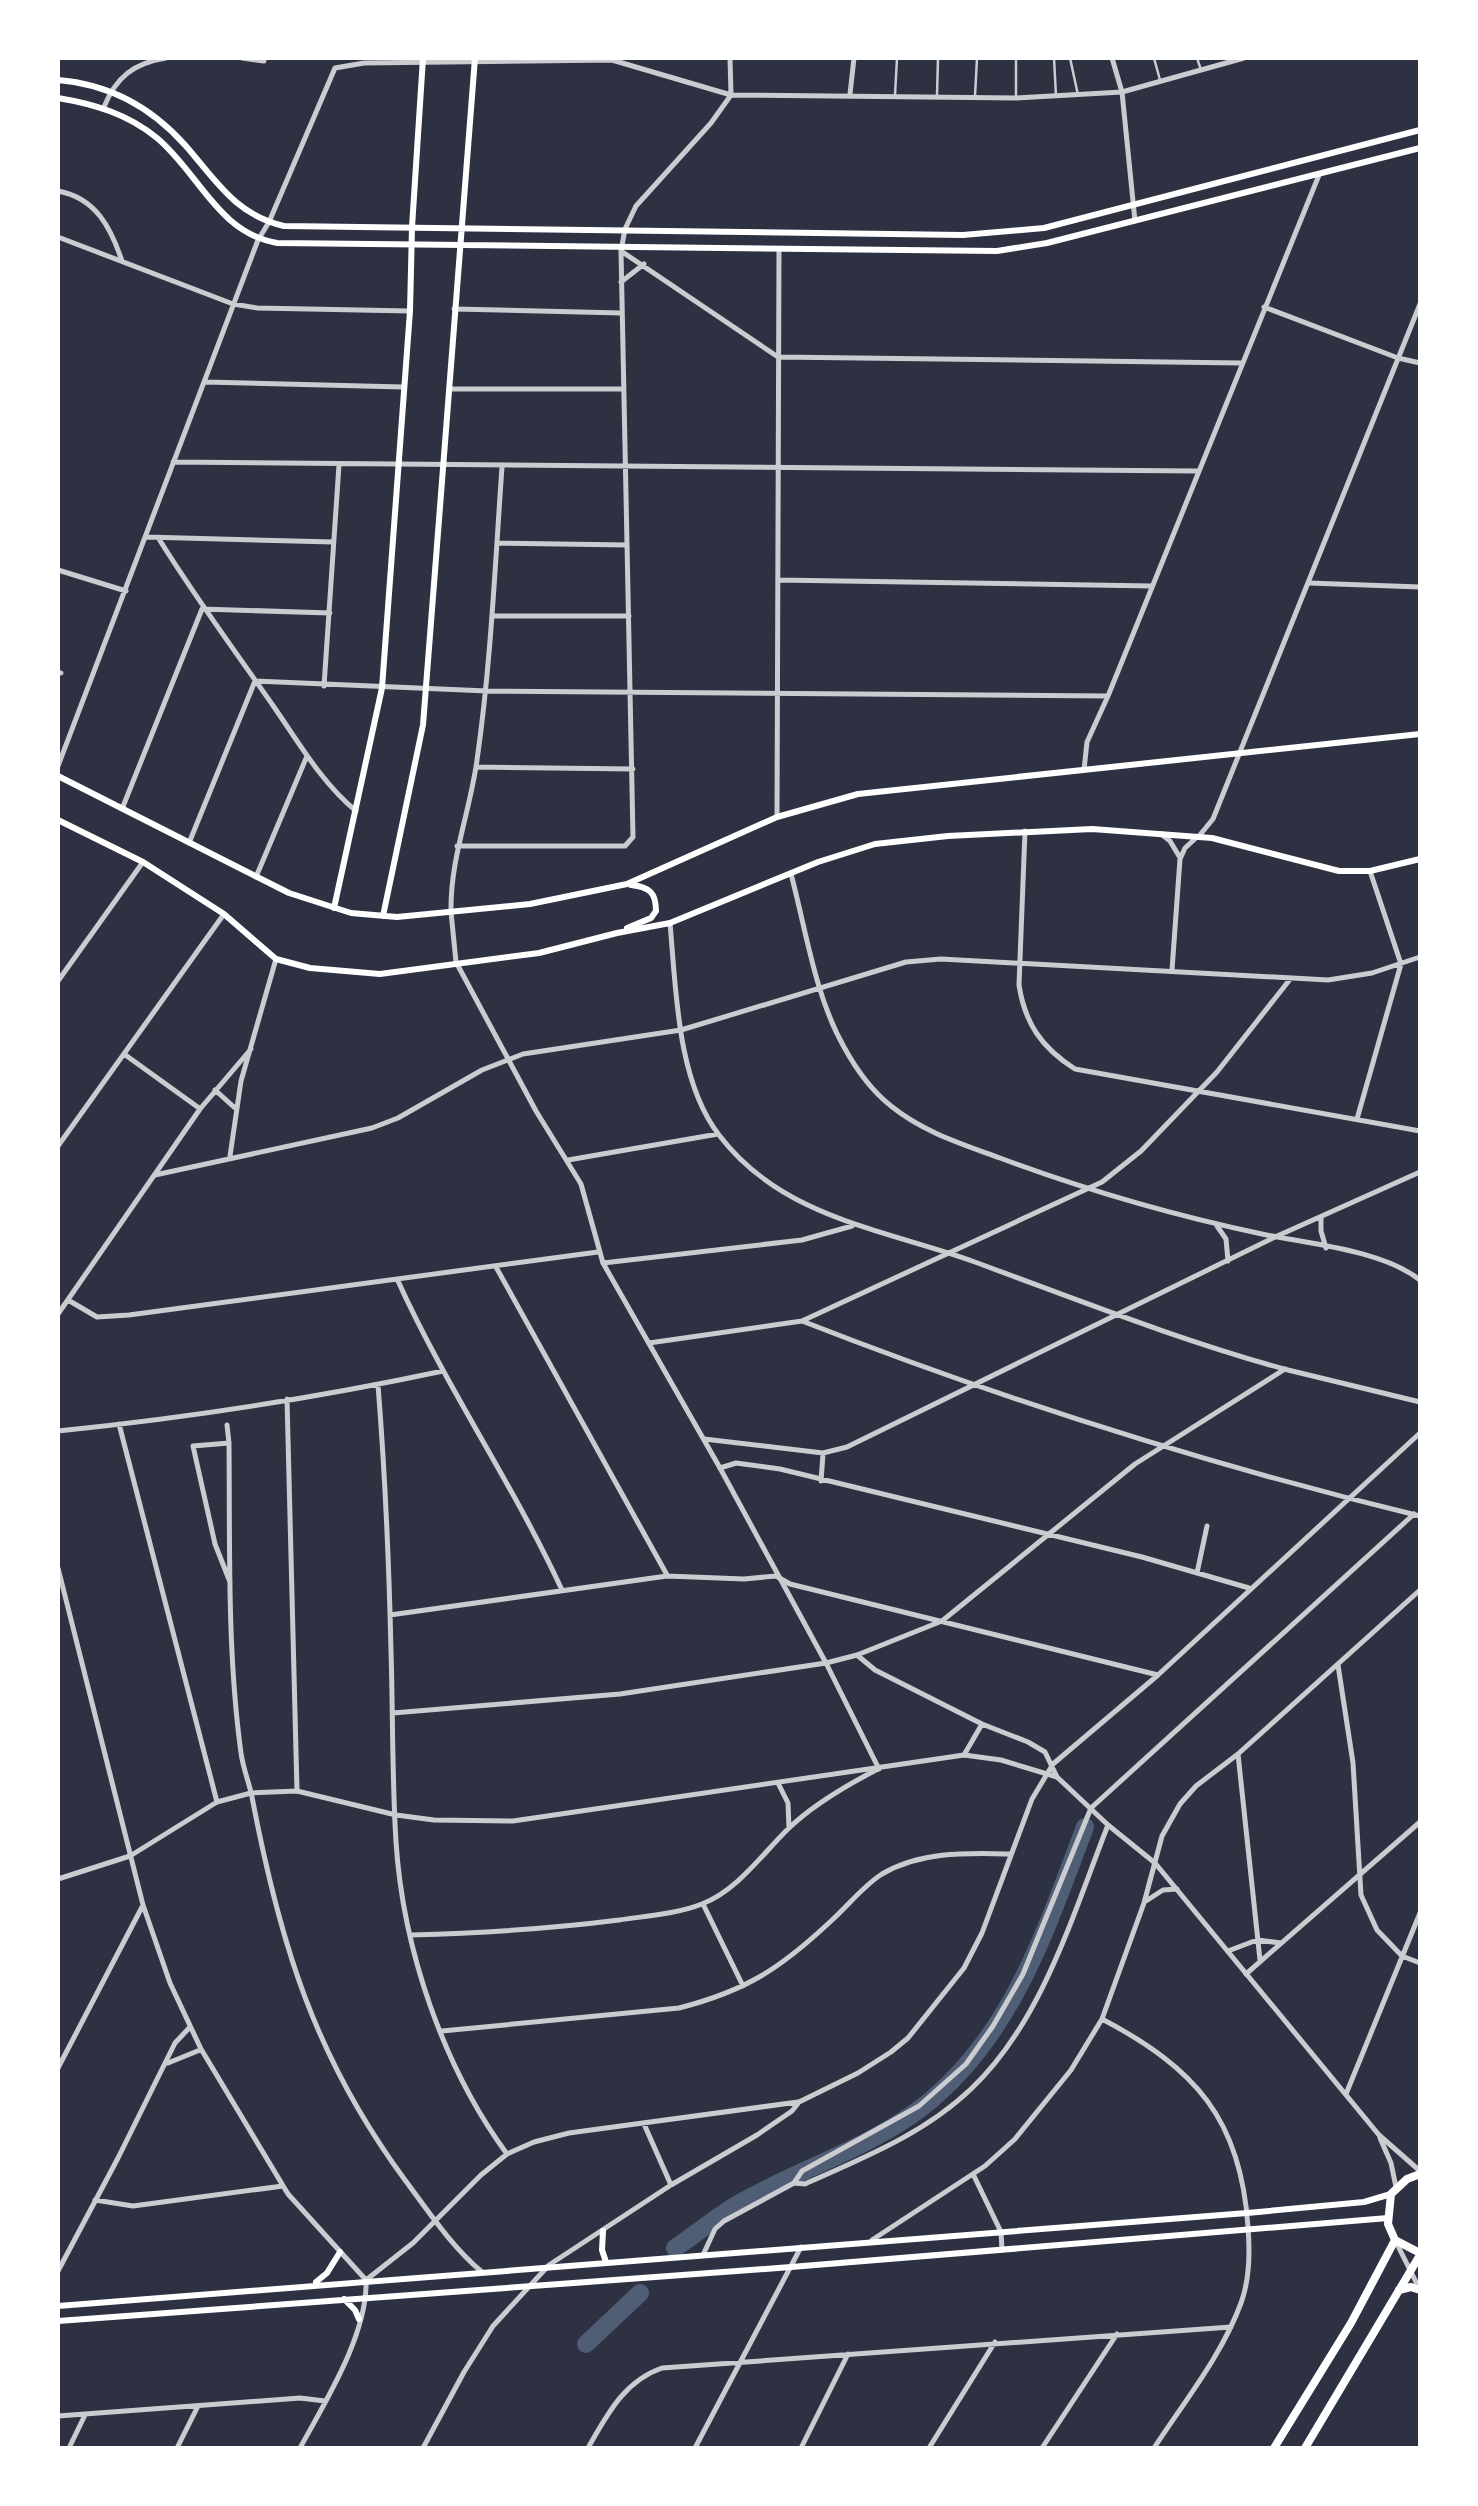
<svg xmlns="http://www.w3.org/2000/svg" width="1478" height="2506" viewBox="0 0 1478 2506" font-family="Figtree,sans-serif">
	<style>
		.lines { fill: none; stroke-linecap: round; stroke-linejoin: round }
		.river { stroke: #4f5d75; stroke-width: 18 }
		.service { stroke: #caccd0; stroke-width: 2.5 }
		.minor { stroke: #caccd0; stroke-width: 5 }
		.tertiary { stroke: #caccd0; stroke-width: 5 }
		.secondary { stroke: #fff; stroke-width: 6 }
		.primary { stroke: #fff; stroke-width: 8 }
	</style>
	<rect width="100%" height="100%" fill="#2d3142"/>
	<g class="lines">
		<!-- river -->
		<path class="river" d="M675 2248C696 2234 716 2217 738 2204 797 2170 867 2149 921 2108 1012 2038 1046 1929 1085 1827
			M586 2344 640 2293"/>
		<!-- service -->
		<path class="service" d="M1016 58V96
			M1054 58 1056 96
			M1070 58 1078 95
			M1154 58 1160 80
			M1197 58 1201 70
			M895 95 897 58
			M937 95 938 58
			M975 96 977 58"/>
		<!-- minor -->
		<path class="minor" d="M242 58 264 61
			M730 58 731 95 711 123 636 206 625 229 621 251 778 357 1241 363
			M1112 58 1122 92 1135 221
			M850 94 854 58
			M104 107C116 77 134 63 166 58
			M58 191C96 198 111 228 122 261
			M58 237 233 304 257 308 410 311
			M621 282 644 264
			M1264 307 1398 358 1420 363
			M454 309 621 313
			M205 382 403 387
			M449 389H624
			M173 462 1197 471
			M146 537 333 542
			M159 539C195 597 235 651 274 707 299 743 322 783 356 811
			M497 543 627 545
			M58 570 126 591
			M778 580 1152 586
			M1309 583 1420 587
			M492 616H629
			M58 672 61 673
			M324 686 339 465
			M58 766 258 240 269 222 335 68 364 63 612 60 731 95 1016 98 1122 92 1244 58
			M477 767 633 769
			M1084 770 1087 742 1108 696 1319 175
			M122 809 202 609 330 613
			M777 817 779 249
			M1025 831 1019 985C1025 1024 1042 1048 1075 1069L1420 1131
			M1161 834 1170 841 1179 856
			M189 843 255 681 487 691 1108 696
			M457 846H625L633 837 621 251
			M791 874C806 930 815 996 844 1047 856 1069 872 1091 891 1106 923 1132 962 1144 1000 1158 1086 1190 1172 1215 1262 1234 1309 1244 1382 1250 1420 1280
			M256 877 307 756
			M451 912C450 859 470 812 477 760 491 663 495 565 502 467
			M670 923C676 989 677 1081 719 1135 781 1217 882 1229 972 1261 1076 1299 1181 1341 1288 1370 1332 1381 1376 1391 1420 1402
			M1172 970 1180 859 1185 848 1197 837
			M58 981 143 862
			M124 1054 199 1108
			M215 1090 235 1108
			M1357 1119 1401 964 1370 871
			M58 1146 224 914
			M230 1156 241 1081 276 959
			M568 1160 718 1134
			M155 1175 372 1128 398 1118 482 1070 523 1054 681 1030 906 962 941 959 1328 980 1372 973 1420 957
			M1321 1217V1231L1326 1248
			M1217 1226 1226 1239 1228 1261
			M603 1263 802 1240 852 1226
			M496 1267 667 1575
			M398 1281C446 1387 513 1484 562 1590
			M68 1300 97 1317 129 1315 598 1252
			M58 1314 200 1109 251 1049
			M802 1321C1004 1400 1210 1465 1420 1516
			M649 1343 802 1321 1102 1182 1141 1151 1217 1072 1291 978
			M378 1385C385 1473 389 1563 391 1651 393 1715 392 1779 396 1842 403 1949 443 2067 507 2154
			M287 1399 297 1791
			M119 1424 217 1802
			M227 1425 229 1443
			M58 1431C186 1418 316 1398 443 1371
			M704 1439 823 1453 847 1447 1275 1237 1420 1172
			M720 1468 736 1463 780 1469 1142 1557 1249 1588
			M821 1481 823 1454
			M58 1568 143 1905 170 1983 201 2049 288 2194 366 2280
			M1197 1573 1207 1526
			M230 1582 215 1544 193 1446 229 1443C230 1546 227 1651 241 1753 243 1768 249 1782 252 1797 280 1944 315 2058 405 2180 428 2211 452 2247 482 2272
			M390 1615 667 1576 744 1579 776 1576 790 1584 1158 1675
			M857 1655 875 1670 982 1724 1028 1742 1045 1752 1057 1777
			M1338 1665 1353 1763 1361 1895 1377 1930 1402 1956 1420 1963
			M393 1713 620 1694 826 1663 857 1655 942 1621 1135 1464 1285 1369
			M1238 1754 1260 1960
			M964 1755 982 1724
			M778 1783 788 1803 789 1828
			M1146 1901 1163 1890 1177 1889
			M703 1904 743 1986
			M411 1935C481 1933 549 1929 619 1920 645 1916 677 1914 702 1904 738 1890 762 1854 789 1828 814 1804 847 1785 878 1769
			M1228 1951 1257 1940 1281 1943
			M1246 1974 1420 1822
			M1102 2019C1195 2068 1241 2119 1248 2227 1250 2252 1250 2279 1241 2303 1222 2355 1184 2402 1154 2448
			M442 2031 679 2008C746 1991 781 1968 831 1921 848 1906 863 1886 882 1874 921 1851 967 1853 1010 1854
			M168 2063 200 2050
			M58 2068 142 1907
			M1346 2094 1420 1913
			M644 2124 671 2185
			M974 2176 1001 2232 1002 2250
			M794 2183 802 2171 919 2106 966 2064 993 2026 1023 1974 1091 1808 1414 1514
			M95 2200 133 2206 283 2186
			M872 2240 985 2166 1015 2139 1071 2070 1102 2019 1144 1903 1162 1836 1180 1804 1196 1786 1238 1754 1420 1590
			M1396 2242 1420 2290
			M703 2255 715 2229 724 2221 794 2183 805 2184C863 2158 924 2134 971 2089 1042 2022 1073 1914 1108 1825
			M58 2271 118 2158 175 2043 190 2027
			M366 2280 413 2243 481 2175 507 2154 534 2142 569 2133 798 2102
			M58 2416 300 2398 325 2401
			M69 2448 85 2415
			M177 2448 198 2406
			M300 2448C325 2402 368 2334 366 2280
			M423 2448 464 2372 493 2326 549 2265 671 2185 757 2135 792 2111 799 2102 858 2073 891 2052 908 2038 964 1968 982 1933 1032 1799 1053 1764 1158 1675 1420 1433
			M588 2448C607 2415 624 2381 662 2368L1231 2327
			M695 2448 801 2247
			M801 2448 848 2354
			M929 2448 995 2342
			M1042 2448 1117 2334"/>
		<!-- tertiary -->
		<path class="tertiary" d="M1199 836 1213 819 1420 304
			M451 912 456 962 536 1111 581 1184 603 1263 720 1468 826 1663 879 1769
			M58 1879 130 1856 217 1802 251 1793 297 1791 396 1815 434 1820 513 1821 964 1755 1001 1760 1057 1777 1108 1825 1155 1863 1379 2135 1420 2171
			M1380 2138 1391 2163 1396 2187"/>
		<!-- secondary -->
		<path class="secondary" d="M58 80C108 84 151 107 185 145 215 179 235 215 284 226L963 235 1044 228 1420 130
			M58 98C94 104 128 114 157 138 199 173 218 233 277 243L997 251 1047 243 1420 148
			M58 776 289 893 351 913 397 917 530 904 627 884 777 817 858 794 1420 734
			M58 820 143 862 224 914 276 959 310 968 380 974 539 953 617 933 670 923 818 862 875 844 948 836 1092 829 1212 838 1339 871H1370L1420 859
			M334 908 382 688 410 311 412 227 423 58
			M383 916 423 725 475 58
			M627 928 651 918 656 911C656 893 650 887 631 885
			M603 2231 602 2250 606 2262
			M316 2282 327 2273 340 2252
			M344 2299 355 2310 359 2319
			M58 2306 1247 2213 1364 2202 1391 2194
			M58 2321 791 2267 1388 2218"/>
		<!-- primary -->
		<path class="primary" d="M1395 2240 1388 2224 1391 2194 1407 2179 1420 2174
			M1395 2240 1420 2253
			M1399 2290 1411 2287 1420 2290
			M1274 2448 1351 2323 1395 2240
			M1305 2448 1420 2255"/>
	</g>
	<!-- border -->
	<rect width="1478" height="2506" fill="none" stroke="#ffffff" stroke-width="120"/>
</svg>
